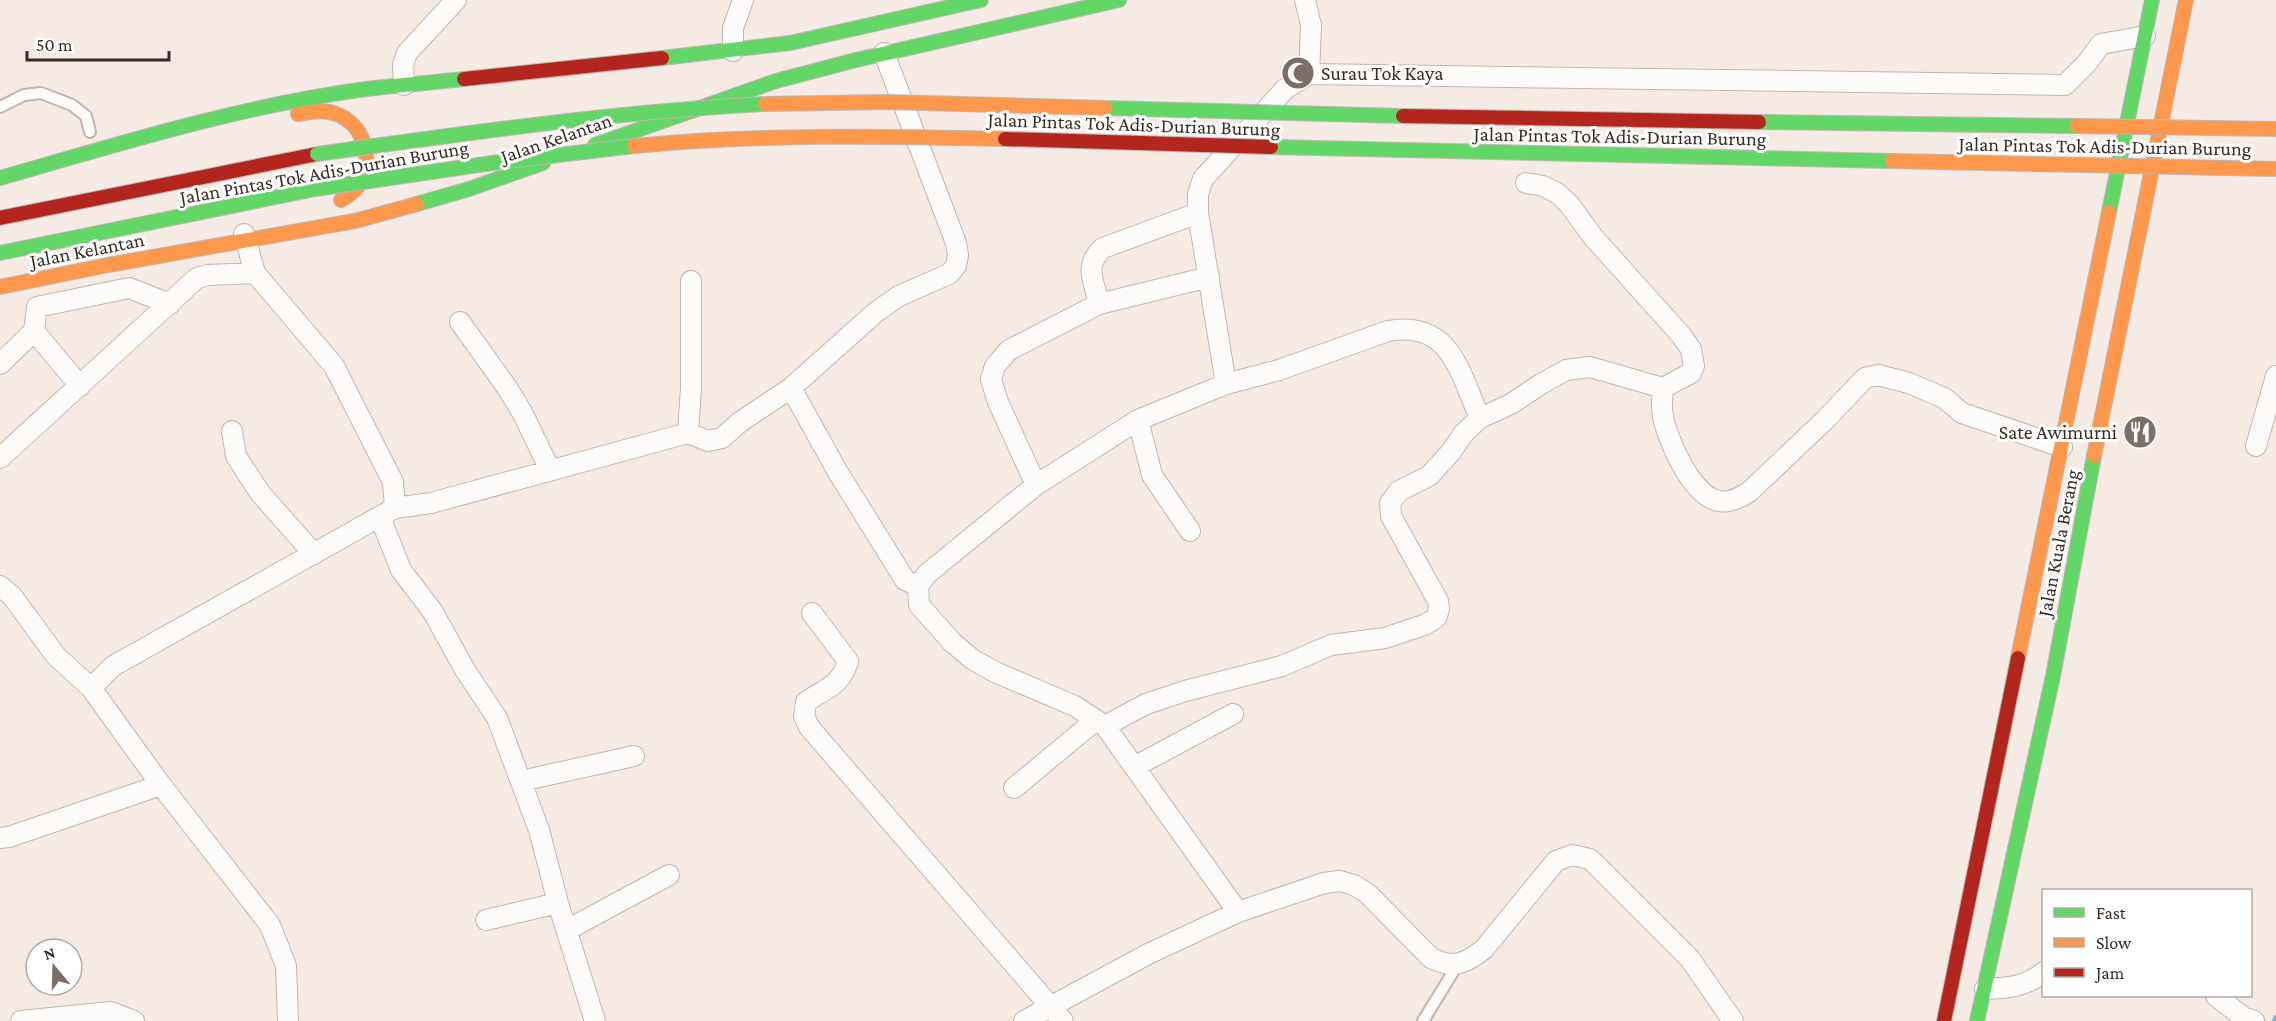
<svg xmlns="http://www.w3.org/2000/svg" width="2276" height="1021" viewBox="0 0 2276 1021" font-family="'Crimson Pro',serif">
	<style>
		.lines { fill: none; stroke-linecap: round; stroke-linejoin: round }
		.stream { stroke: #7db1d7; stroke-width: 6 }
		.lane-casing { stroke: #c1b6af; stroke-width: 14 }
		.street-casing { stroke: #c1b6af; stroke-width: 22 }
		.fast-casing { stroke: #c1b6af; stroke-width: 16 }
		.slow-casing { stroke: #c1b6af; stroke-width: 16 }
		.jam-casing { stroke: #c1b6af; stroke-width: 16 }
		.lane { stroke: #fefcfb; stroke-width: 10 }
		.street { stroke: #fefcfb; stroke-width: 20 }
		.fast { stroke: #63d668; stroke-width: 14 }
		.slow { stroke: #ff974d; stroke-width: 14 }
		.jam { stroke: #b3261e; stroke-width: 14 }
		.fast-bridge-casing { stroke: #c1b6af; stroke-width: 16; stroke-linecap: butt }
		.slow-bridge-casing { stroke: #c1b6af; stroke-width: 16; stroke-linecap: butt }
		.jam-bridge-casing { stroke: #c1b6af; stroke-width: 16; stroke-linecap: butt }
		.fast-bridge { stroke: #63d668; stroke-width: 14 }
		.slow-bridge { stroke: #ff974d; stroke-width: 14 }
		.jam-bridge { stroke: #b3261e; stroke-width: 14 }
		.labels { text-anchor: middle; stroke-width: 6; stroke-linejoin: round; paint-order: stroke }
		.poi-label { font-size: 20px; fill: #382b24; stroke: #fff; text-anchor: start }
		.street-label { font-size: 20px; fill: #382b24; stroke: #fff }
	</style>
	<rect width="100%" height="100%" fill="#f5eae4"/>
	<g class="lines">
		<!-- stream -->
		<path class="stream" d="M2275 1021 2276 1018"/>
		<defs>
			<path id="lane" d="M0 107 24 95 41 93 72 105 86 116 90 132
				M1423 1021 1458 964"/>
			<path id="street" d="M733 51V28L743 0
				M1309 74 2065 85 2087 63 2101 44 2145 36
				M404 85 403 65 407 53 456 0
				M1099 304C1094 280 1083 266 1103 248L1198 213
				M460 322 508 389 523 414 550 470
				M0 364 34 331
				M1226 384 1279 370 1388 331C1451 320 1459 372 1480 418
				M80 386 34 331 37 307 129 288 170 304
				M791 388 839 474 905 580 918 586
				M1663 388C1662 398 1661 406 1663 416 1667 439 1692 497 1719 501 1730 503 1740 498 1749 492L1825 420 1865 378 1878 375 1909 383 1944 398 1962 413 2062 447
				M1138 420 1152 475 1190 531
				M232 431 236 456 260 493 314 554
				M688 433 691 388V281
				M2256 446 2276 376
				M0 458 197 278 208 275 255 273
				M1036 485 998 402 991 379 995 366 1009 350 1099 304 1209 277
				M395 508 431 503 688 433 708 441 722 438 740 422 791 388 876 312 899 296 949 274 956 266 958 255 956 243 884 53
				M380 517 401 570 433 612 465 670 497 718 539 830 558 903 595 1021
				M0 586 12 596 56 656 91 688 161 785 270 925 286 966 288 1021
				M812 613 848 661C841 686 826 688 806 702L804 716 809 727 1063 1021
				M91 688 113 666 395 508 393 482 334 366 255 273 244 234
				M1105 726 1146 704 1185 691 1282 666 1331 645 1385 638 1424 625 1436 618 1439 609 1438 601 1391 516 1390 503 1399 491 1429 476 1451 452 1463 434 1480 418 1511 404 1541 384 1566 370 1590 367 1663 388 1691 373 1694 366 1691 349 1681 335 1593 237 1569 204 1557 193 1543 186 1526 183
				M1134 767 1233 714
				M521 781 634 756
				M1014 788 1096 720
				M0 838 9 837 161 785
				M1238 912 1105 726 1075 706 995 672 972 659 952 642 919 605 918 586 927 574 1036 485 1138 420 1226 384 1198 213V194L1203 179 1285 89 1309 74 1311 25 1305 0
				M486 920 558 903
				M567 930 669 875
				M1985 989C2008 988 2025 987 2044 972
				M2216 996 2243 1017 2254 1021
				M21 1021 111 1012 134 1021
				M1024 1021 1148 954 1238 912 1324 883 1340 881 1354 885 1367 893 1431 958C1453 969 1465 964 1484 949L1556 861 1572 855 1590 859 1690 959 1733 1021"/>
			<path id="fast" d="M662 58 790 43 981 0
				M595 145 776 81 856 60 1119 0
				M0 178C118 144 238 107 359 90 394 85 429 83 464 79
				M417 204 469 189 543 163
				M2109 212 2152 0
				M0 253 315 189
				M1977 1021 2053 676 2094 456"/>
			<path id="slow" d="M298 114C310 112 324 109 336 114 362 123 374 156 361 181 357 190 349 195 341 200
				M0 287 108 265 355 221 417 204
				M2094 456 2186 0
				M2018 658 2109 212"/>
			<path id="jam" d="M464 79 662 58
				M0 218 317 154
				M1944 1021 2018 658"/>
		</defs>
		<!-- lane casing -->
		<use href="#lane" class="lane-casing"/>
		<!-- street casing -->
		<use href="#street" class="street-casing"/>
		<!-- fast casing -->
		<use href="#fast" class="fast-casing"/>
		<!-- slow casing -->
		<use href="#slow" class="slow-casing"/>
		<!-- jam casing -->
		<use href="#jam" class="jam-casing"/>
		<!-- lane -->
		<use href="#lane" class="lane"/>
		<!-- street -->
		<use href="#street" class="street"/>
		<!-- fast -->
		<use href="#fast" class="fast"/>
		<!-- slow -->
		<use href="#slow" class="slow"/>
		<!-- jam -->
		<use href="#jam" class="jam"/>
		<defs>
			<path id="fast-bridge" d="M1105 108 1403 116
				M1759 122 2076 126
				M1271 147 1892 161
				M317 154C466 133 614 112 765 104
				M315 189 499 162 634 146"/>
			<path id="slow-bridge" d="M765 104 887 102 1105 108
				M2076 126 2276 129
				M634 146C758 134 882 136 1005 139
				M1892 161 2276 169"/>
			<path id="jam-bridge" d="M1403 116 1759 122
				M1005 139 1271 147"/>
		</defs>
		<!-- fast-bridge casing -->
		<use href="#fast-bridge" class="fast-bridge-casing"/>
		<!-- slow-bridge casing -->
		<use href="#slow-bridge" class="slow-bridge-casing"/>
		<!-- jam-bridge casing -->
		<use href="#jam-bridge" class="jam-bridge-casing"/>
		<!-- fast-bridge -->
		<use href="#fast-bridge" class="fast-bridge"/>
		<!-- slow-bridge -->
		<use href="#slow-bridge" class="slow-bridge"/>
		<!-- jam-bridge -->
		<use href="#jam-bridge" class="jam-bridge"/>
	</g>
	<!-- icons -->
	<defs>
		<symbol id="mosque-disc" viewBox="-11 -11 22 22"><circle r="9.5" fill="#7a6e67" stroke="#fff"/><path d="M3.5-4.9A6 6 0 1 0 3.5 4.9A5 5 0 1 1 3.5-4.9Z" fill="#fff"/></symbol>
		<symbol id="restaurant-disc" viewBox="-11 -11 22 22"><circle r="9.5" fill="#7a6e67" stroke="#fff"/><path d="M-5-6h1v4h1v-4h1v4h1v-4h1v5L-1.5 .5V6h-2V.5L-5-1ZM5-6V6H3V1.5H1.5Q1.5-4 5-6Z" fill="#fff"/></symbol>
	</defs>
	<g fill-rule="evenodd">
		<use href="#mosque-disc" x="1279" y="54" width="38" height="38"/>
		<use href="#restaurant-disc" x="2121" y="413" width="38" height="38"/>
	</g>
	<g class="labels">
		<!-- poi labels -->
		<g class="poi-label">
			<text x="1321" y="80">Surau Tok Kaya</text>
			<text x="2117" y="439" text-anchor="end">Sate Awimurni</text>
		</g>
		<!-- street labels -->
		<g class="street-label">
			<text transform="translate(1134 124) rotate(2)" y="7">Jalan Pintas Tok Adis-Durian Burung</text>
			<text transform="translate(1620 136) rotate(1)" y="7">Jalan Pintas Tok Adis-Durian Burung</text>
			<text transform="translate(556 138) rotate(-19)" y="7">Jalan Kelantan</text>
			<text transform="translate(2105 146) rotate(1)" y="7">Jalan Pintas Tok Adis-Durian Burung</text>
			<text transform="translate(324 172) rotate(-10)" y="7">Jalan Pintas Tok Adis-Durian Burung</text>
			<text transform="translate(87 250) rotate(-11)" y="7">Jalan Kelantan</text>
			<text transform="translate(2058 543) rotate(-79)" y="7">Jalan Kuala Berang</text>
		</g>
	</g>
	<!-- legend -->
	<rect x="2042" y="889" width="210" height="108" fill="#ffffff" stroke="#afaaa7" stroke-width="1.5"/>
	<rect x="2054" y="908" width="30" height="9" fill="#63d668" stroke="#afaaa7" stroke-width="1.5"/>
	<text x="2096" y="919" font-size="18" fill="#382b24">Fast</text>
	<rect x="2054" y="938" width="30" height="9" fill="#ff974d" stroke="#afaaa7" stroke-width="1.5"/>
	<text x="2096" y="949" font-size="18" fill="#382b24">Slow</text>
	<rect x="2054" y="968" width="30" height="9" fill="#b3261e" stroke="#afaaa7" stroke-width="1.5"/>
	<text x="2096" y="979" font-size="18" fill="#382b24">Jam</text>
	<!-- north arrow -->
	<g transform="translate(54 967) rotate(341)"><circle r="28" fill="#ffffff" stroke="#afaaa7" stroke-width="1.5"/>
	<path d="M0-4.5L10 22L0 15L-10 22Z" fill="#7a6e67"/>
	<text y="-9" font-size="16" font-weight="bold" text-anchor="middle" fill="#382b24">N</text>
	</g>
	<!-- scale -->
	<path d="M27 51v9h142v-9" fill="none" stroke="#382b24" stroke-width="3"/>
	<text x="36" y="51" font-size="18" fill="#382b24" stroke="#ffffff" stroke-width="4.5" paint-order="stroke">50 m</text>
</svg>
